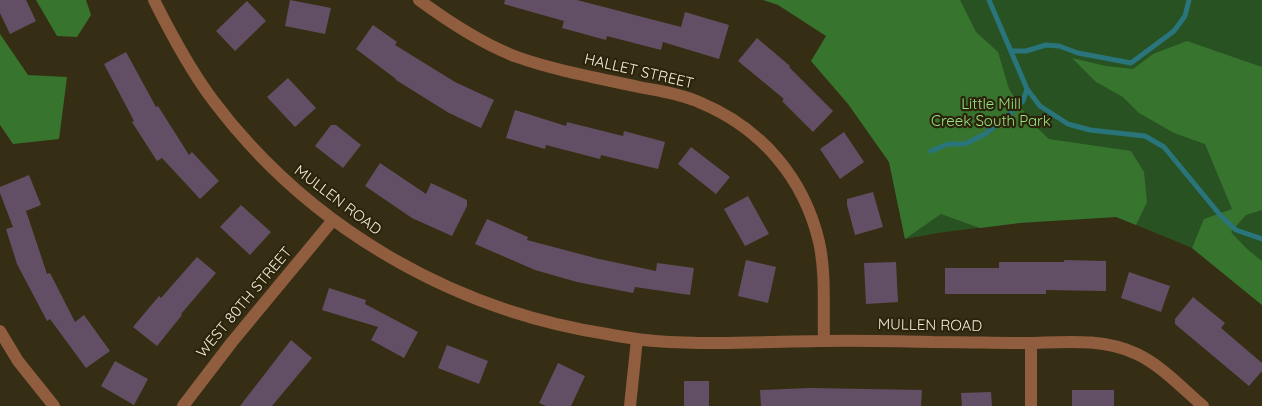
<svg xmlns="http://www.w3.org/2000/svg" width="1262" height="406" viewBox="0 0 1262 406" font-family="Quicksand,sans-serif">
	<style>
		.green { fill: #285222 }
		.forest { fill: #37742e }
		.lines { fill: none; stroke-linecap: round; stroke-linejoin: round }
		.stream { stroke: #2a747c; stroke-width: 5 }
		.building { fill: #634f65 }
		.minor { stroke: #915d3f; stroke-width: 12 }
		.labels { text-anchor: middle; stroke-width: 4.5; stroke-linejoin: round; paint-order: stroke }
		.street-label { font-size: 15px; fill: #f2eddd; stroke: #2c240a }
		.park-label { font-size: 15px; fill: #94e687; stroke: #2c240a }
	</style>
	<rect width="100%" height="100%" fill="#362e14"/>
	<!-- green -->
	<path class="green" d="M779 0H1262V305L1192 248 1117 217 1032 221 938 233 905 239 889 162 848 53Z"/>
	<!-- forest -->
	<path class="forest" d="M36 0H86L91 15 77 37 57 36Z
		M763 0H960L976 32 998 52 1009 89 1030 121 1049 139 1131 151 1144 172 1147 202 1136 225 1116 217 1019 223 980 228 941 214 905 239 889 162 848 104 811 61 826 36 778 5Z
		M0 34 28 75 67 77 59 139 13 144 0 125Z
		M1187 41 1262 67V210L1246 215 1231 232 1247 249 1262 261V305L1192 248 1204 219 1232 209 1205 144 1174 133 1139 113 1123 97 1096 82 1072 58 1106 66 1133 69 1153 54Z"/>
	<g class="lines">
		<!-- stream -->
		<path class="stream" d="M989 0 1027 89 1040 106 1068 124 1090 130 1145 136 1164 147 1221 216 1236 230 1262 239
			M1011 51H1026L1046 45 1059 46 1078 53 1131 63 1174 31 1185 16 1189 0
			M931 151 948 144H965L985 134 1006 117 1023 101 1027 89"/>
	</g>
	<!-- building -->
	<path class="building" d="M0 0H26L36 21 10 34 0 13Z
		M290 0 331 8 325 34 285 26Z
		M505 0H577L681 27 685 12 729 25 719 59 663 42 661 50 607 36 606 40 562 28 564 21 504 4Z
		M247 1 266 21 235 51 216 31Z
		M373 25 397 42 395 45 455 82 494 100 481 128 449 113 396 80V79L356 49Z
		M757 38 790 66 789 67 833 111 813 132 782 101 784 99 738 61Z
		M126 52 156 107 158 106 189 155 192 152 219 181 200 199 162 158 157 161 132 122 134 121 104 64Z
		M288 78 316 108 295 127 267 97Z
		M515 110 566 126 567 122 623 136 624 131 665 142 658 169 601 155 600 159 546 145 545 149 506 138Z
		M331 125H336L361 145 343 168 315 146Z
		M844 132 864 162 840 179 820 149Z
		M691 147 730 177 716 194 678 164Z
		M380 163 426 194 431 183 467 200V206L452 236 412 218 365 186Z
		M29 175 41 205 26 211 47 274 50 273 75 322 84 315 110 351 86 368 50 319 47 321 17 264 6 229 13 227 0 193V187Z
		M873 192 883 227 855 235 847 205V199Z
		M748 196 769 234 745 246 724 209Z
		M241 205 271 232 250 255 220 227Z
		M487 219 528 237 527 240 599 259 656 271 657 263 694 268 690 295 635 287 633 293 577 282 535 270 475 244Z
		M197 257 216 273 181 314 182 315 157 346 133 327 159 296 161 298Z
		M746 260 776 267 768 303 738 296Z
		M1064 260 1106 261V291L1046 290V294H945V268H999V262H1064Z
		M896 262 898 302 866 304 864 263Z
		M1129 272 1170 286 1161 312 1121 298Z
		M329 288 366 300 365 304 418 332 404 358 371 340 378 327 322 310Z
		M1193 297 1225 323 1221 328 1262 363V371L1249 386 1175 324V319Z
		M291 340 312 358 272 406H240Z
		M447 345 488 361 479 384 438 368Z
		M115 361 148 379 134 405 101 386Z
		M558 363 585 376 571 406H546L539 403Z
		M684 381H709V406H684Z
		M810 388 922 390 921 406H761L760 390Z
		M1072 390H1114V406H1072Z
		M991 392 992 406H962L961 393Z"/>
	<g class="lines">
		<!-- minor -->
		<path class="minor" d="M154 0C171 34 189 68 212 99 307 226 451 310 607 334 623 337 639 340 655 341 709 345 764 342 818 341 856 340 895 341 933 342 965 342 998 343 1030 343 1066 342 1103 338 1137 354 1162 366 1182 388 1203 406
			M419 0C449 22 482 44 517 57 557 71 598 78 639 87 659 91 682 94 701 103 761 128 804 178 819 242 826 273 823 308 824 340
			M0 331 18 361 54 406
			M1031 343V406
			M183 406 232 342 333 220
			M630 406 637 339"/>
	</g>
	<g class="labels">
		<!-- street labels -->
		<g class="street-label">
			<text transform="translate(639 71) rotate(13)" y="5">HALLET STREET</text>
			<text transform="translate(338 200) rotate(37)" y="5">MULLEN ROAD</text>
			<text transform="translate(244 302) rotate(-50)" y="5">WEST 80TH STREET</text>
			<text transform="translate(930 325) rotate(1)" y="5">MULLEN ROAD</text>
		</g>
		<!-- park labels -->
		<g class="park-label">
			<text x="991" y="109">Little Mill<tspan x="991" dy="17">Creek South Park</tspan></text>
		</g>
	</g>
</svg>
